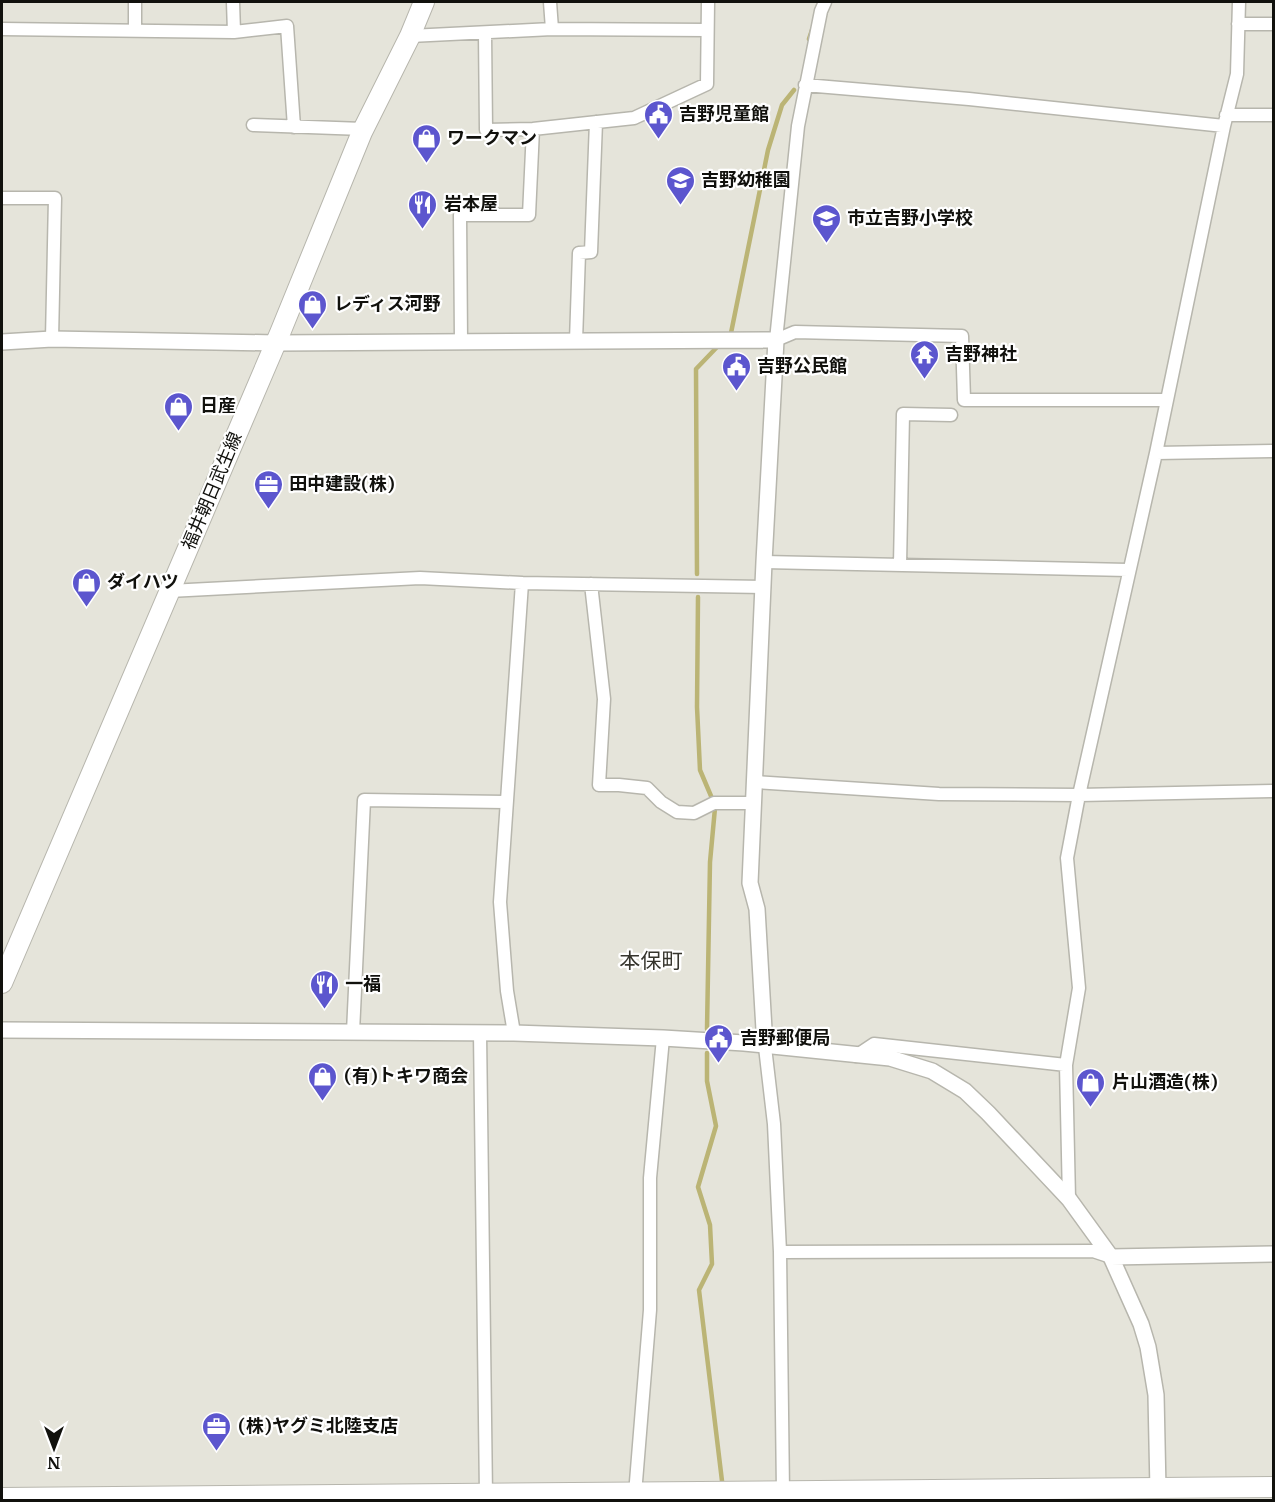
<svg xmlns="http://www.w3.org/2000/svg" width="1275" height="1502" viewBox="0 0 1275 1502" font-family="Merriweather,'Noto Sans JP',serif">
	<style>
		.lines { fill: none; stroke-linecap: round; stroke-linejoin: round }
		.stream { stroke: #bbb475; stroke-width: 4.5 }
		.minor-casing { stroke: #b7b6ad; stroke-width: 15 }
		.tertiary-casing { stroke: #b7b6ad; stroke-width: 18 }
		.primary-casing { stroke: #b7b6ad; stroke-width: 22 }
		.minor { stroke: #fff; stroke-width: 12 }
		.tertiary { stroke: #fff; stroke-width: 15 }
		.primary { stroke: #fff; stroke-width: 20 }
		.labels { text-anchor: middle; stroke-width: 4.5; stroke-linejoin: round; paint-order: stroke }
		.poi-label { font-size: 18px; font-weight: bold; fill: #11110d; stroke: #fff; text-anchor: start }
		.street-label { font-size: 18px; fill: #11110d; stroke: #fff }
		.quarter-label { font-size: 21px; fill: #36352d; stroke: #fff }
	</style>
	<rect width="100%" height="100%" fill="#e5e4da"/>
	<g class="lines">
		<!-- stream -->
		<path class="stream" d="M809 39 812 30
			M727 337 731 333 768 150 782 105 794 90
			M697 574 696 369 719 345
			M698 597 697 707 700 770 711 796
			M707 1029 710 862 715 808
			M707 1053V1081L716 1126 698 1187 710 1225 712 1264 699 1290 722 1481"/>
		<defs>
			<path id="minor" d="M233 2 234 32
				M550 2 552 29
				M1238 24H1274
				M2 29 234 32 287 26 294 127
				M135 30V2
				M485 33 486 130 533 129 634 118 707 84 708 2
				M410 36 552 29 707 30
				M805 85 969 99 1224 126
				M1226 115H1274
				M253 125 363 129
				M2 198H55L52 339
				M776 340 795 332 962 336 964 400H1166
				M776 340 798 126 821 11 825 2
				M461 341 460 215H529L533 129
				M576 341 579 253 591 252 596 122
				M1156 453 1274 451
				M764 562 1128 570
				M900 565 903 414 951 415
				M591 584 604 699 599 785H619L647 788 661 802 677 812 694 813 714 803H754
				M169 591 420 578 522 583 764 587
				M756 782 939 794 1079 795 1274 791
				M353 1032 364 800 505 802
				M480 1033 486 1495
				M514 1033 507 991 500 902 522 583
				M765 1047 774 1124 780 1252 783 1492
				M856 1056 874 1044 1066 1065
				M1069 1199 1066 1065 1079 988 1067 858 1079 795 1156 453 1224 126 1237 74 1239 2
				M780 1252 1093 1251 1111 1257
				M635 1494 650 1310V1178L663 1038"/>
			<path id="tertiary" d="M2 342 52 339 276 343 776 340 764 562 750 883 757 909 765 1047
				M2 1030 514 1033 663 1038 744 1043 890 1058 932 1071 965 1091 988 1113 1069 1199 1111 1257 1141 1324 1148 1347 1156 1395 1158 1490
				M1111 1257 1274 1254"/>
			<path id="primary" d="M2 983 280 333 362 132 410 36 424 2
				M2 1498 1274 1487"/>
		</defs>
		<!-- minor casing -->
		<use href="#minor" class="minor-casing"/>
		<!-- tertiary casing -->
		<use href="#tertiary" class="tertiary-casing"/>
		<!-- primary casing -->
		<use href="#primary" class="primary-casing"/>
		<!-- minor -->
		<use href="#minor" class="minor"/>
		<!-- tertiary -->
		<use href="#tertiary" class="tertiary"/>
		<!-- primary -->
		<use href="#primary" class="primary"/>
	</g>
	<!-- icons -->
	<defs>
		<symbol id="civic-pin" viewBox="-11 -11 22 30"><path d="M0 17L-7.5 6A9.5 9.5 0 1 1 7.5 6Z" fill="#5c56ce" stroke="#fff"/><path d="M-.6-6.5H3V-4.5H.6V-3L4-1V1h2V6H-6V1h2V-1L-.6-3ZM-1.2 2.5V6h2.4V2.5Z" fill="#fff"/></symbol>
		<symbol id="shop-pin" viewBox="-11 -11 22 30"><path d="M0 17L-7.5 6A9.5 9.5 0 1 1 7.5 6Z" fill="#5c56ce" stroke="#fff"/><path d="M-5-2.5h2.3a2.7 3.5 0 0 1 5.4 0H5L5.5 6h-11ZM-1.5-2.5h3a1.5 2.3 0 0 0-3 0Z" fill="#fff"/></symbol>
		<symbol id="school-pin" viewBox="-11 -11 22 30"><path d="M0 17L-7.5 6A9.5 9.5 0 1 1 7.5 6Z" fill="#5c56ce" stroke="#fff"/><path d="M0-5L7-2L0 1L-7-2ZM-4 1L0 2.5L4 1V4Q0 6-4 4Z" fill="#fff"/></symbol>
		<symbol id="restaurant-pin" viewBox="-11 -11 22 30"><path d="M0 17L-7.5 6A9.5 9.5 0 1 1 7.5 6Z" fill="#5c56ce" stroke="#fff"/><path d="M-5-6h1v4h1v-4h1v4h1v-4h1v5L-1.5 .5V6h-2V.5L-5-1ZM5-6V6H3V1.5H1.5Q1.5-4 5-6Z" fill="#fff"/></symbol>
		<symbol id="temple-pin" viewBox="-11 -11 22 30"><path d="M0 17L-7.5 6A9.5 9.5 0 1 1 7.5 6Z" fill="#5c56ce" stroke="#fff"/><path d="M0-6L5-2H3V0L6.5 2.5H4V6H1.5V3h-3V6H-4V2.5H-6.5L-3 0V-2H-5Z" fill="#fff"/></symbol>
		<symbol id="office-pin" viewBox="-11 -11 22 30"><path d="M0 17L-7.5 6A9.5 9.5 0 1 1 7.5 6Z" fill="#5c56ce" stroke="#fff"/><path d="M-6-3h4V-5.5h4V-3h4V5H-6ZM-1-4.5V-3h2v-1.5ZM-6 0V1H6V0Z" fill="#fff"/></symbol>
	</defs>
	<g fill-rule="evenodd">
		<use href="#civic-pin" x="642" y="98" width="33" height="45"/>
		<use href="#shop-pin" x="410" y="122" width="33" height="45"/>
		<use href="#school-pin" x="664" y="164" width="33" height="45"/>
		<use href="#restaurant-pin" x="406" y="188" width="33" height="45"/>
		<use href="#school-pin" x="810" y="202" width="33" height="45"/>
		<use href="#shop-pin" x="296" y="288" width="33" height="45"/>
		<use href="#temple-pin" x="908" y="338" width="33" height="45"/>
		<use href="#civic-pin" x="720" y="350" width="33" height="45"/>
		<use href="#shop-pin" x="162" y="390" width="33" height="45"/>
		<use href="#office-pin" x="252" y="468" width="33" height="45"/>
		<use href="#shop-pin" x="70" y="566" width="33" height="45"/>
		<use href="#restaurant-pin" x="308" y="968" width="33" height="45"/>
		<use href="#civic-pin" x="702" y="1022" width="33" height="45"/>
		<use href="#shop-pin" x="306" y="1060" width="33" height="45"/>
		<use href="#shop-pin" x="1074" y="1066" width="33" height="45"/>
		<use href="#office-pin" x="200" y="1410" width="33" height="45"/>
	</g>
	<g class="labels">
		<!-- poi labels -->
		<g class="poi-label">
			<text x="679" y="120">吉野児童館</text>
			<text x="447" y="144">ワークマン</text>
			<text x="701" y="186">吉野幼稚園</text>
			<text x="444" y="210">岩本屋</text>
			<text x="847" y="224">市立吉野小学校</text>
			<text x="334" y="310">レディス河野</text>
			<text x="945" y="360">吉野神社</text>
			<text x="757" y="372">吉野公民館</text>
			<text x="200" y="412">日産</text>
			<text x="289" y="490">田中建設(株)</text>
			<text x="107" y="588">ダイハツ</text>
			<text x="345" y="990">一福</text>
			<text x="740" y="1044">吉野郵便局</text>
			<text x="344" y="1082">(有)トキワ商会</text>
			<text x="1112" y="1088">片山酒造(株)</text>
			<text x="238" y="1432">(株)ヤグミ北陸支店</text>
		</g>
		<!-- street labels -->
		<g class="street-label">
			<text transform="translate(212 491) rotate(-67)" y="6">福井朝日武生線</text>
		</g>
		<!-- quarter labels -->
		<g class="quarter-label">
			<text x="651" y="968">本保町</text>
		</g>
	</g>
	<!-- border -->
	<rect width="1275" height="1502" fill="none" stroke="#11110d" stroke-width="6"/>
	<!-- north arrow -->
	<g transform="translate(54 1448) rotate(180)" stroke="#ffffff" stroke-width="4.5" paint-order="stroke">
	<path d="M0-4.5L10 22L0 15L-10 22Z" fill="#11110d"/>
	<text y="-9" font-size="16" font-weight="bold" text-anchor="middle" fill="#11110d">N</text>
	</g>
</svg>
